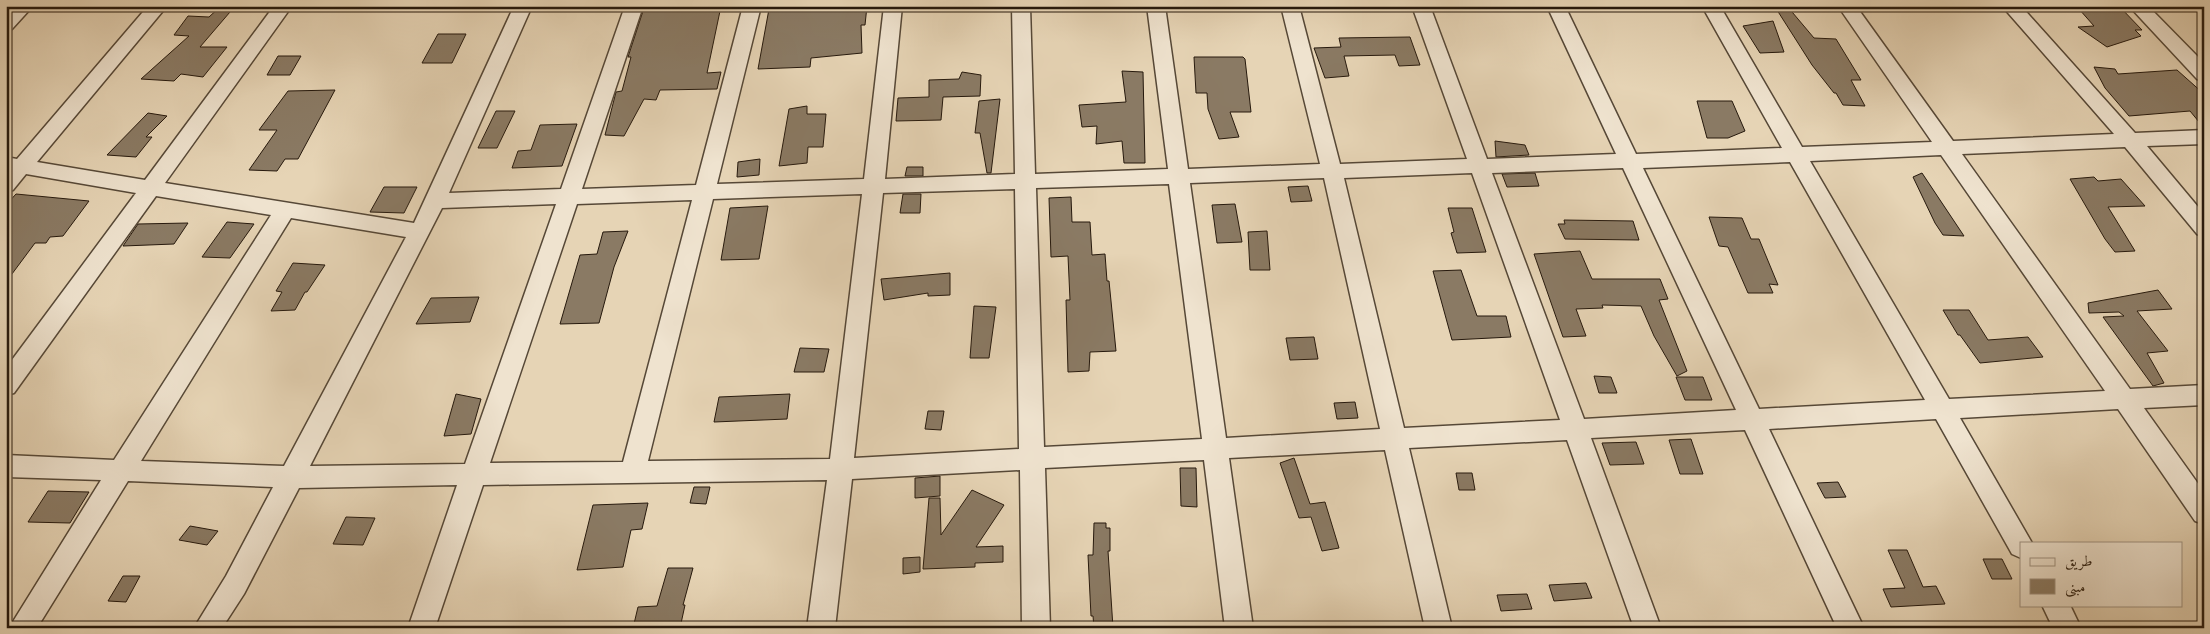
<svg xmlns="http://www.w3.org/2000/svg" width="2210" height="634" viewBox="0 0 2210 634" font-family="'IM FELL Double Pica',Amiri,serif">
	<style>
		.building { fill: #8a7a64; stroke: #26190d }
		.lines { fill: none; stroke-linecap: round; stroke-linejoin: round }
		.minor-casing { stroke: #564837; stroke-width: 3 }
		.minor { fill: #efe3cf; fill-rule: evenodd }
	</style>
	<rect width="100%" height="100%" fill="#e6d4b5"/>
	<filter id="stains"><feTurbulence type="fractalNoise" baseFrequency=".004" numOctaves="4"/><feColorMatrix values="0 0 0 0 .2 0 0 0 0 .09 0 0 0 0 .02 0 0 0 .5 -.17"/></filter>
	<radialGradient id="worn" r=".72"><stop offset=".6" stop-color="#630" stop-opacity="0"/><stop offset="1" stop-color="#630" stop-opacity=".3"/></radialGradient>
	<!-- building -->
	<path class="building" d="M221 6H224L230 12 200 47H227L203 77 181 74 174 81 141 79 189 36 174 35 188 16 209 17Z
		M867 6 865 25H861L862 53 811 58 810 67 758 69 769 9Z
		M1782 6H1787L1814 38 1836 39 1861 80H1851L1865 106 1843 105 1836 93H1834L1812 65 1777 10Z
		M2098 6H2119L2142 30H2135L2141 36 2107 47 2078 27 2094 26 2079 9 2099 7Z
		M643 11H720L707 73 721 72 717 89 660 90 656 100 644 99 624 136 605 135 616 92 622 91 631 57H628Z
		M1773 21 1784 52 1760 53 1743 26Z
		M438 34H466L452 63H422Z
		M1410 37 1420 65 1399 66 1395 55 1344 56 1349 76 1325 78 1314 48 1341 47 1339 38Z
		M278 56H301L290 75H267Z
		M1194 57H1243L1245 59 1251 112H1230L1239 137 1219 139 1208 109 1207 93H1196Z
		M2094 67 2115 69 2118 74 2177 70 2204 94V128L2190 111 2129 116 2105 88Z
		M1122 71 1143 72 1145 163H1124L1122 141 1096 144 1097 126 1082 127 1079 105 1126 102Z
		M962 72 981 75 980 96 943 97 941 120 896 121 898 98 929 97V80L959 79Z
		M335 90 298 159H285L277 171 249 170 277 130H259L288 91Z
		M1000 99 991 173H987L980 133H975L979 101Z
		M1697 101H1732L1745 131 1728 138H1707Z
		M807 106V114H826L823 147H808L807 163 779 166 789 109Z
		M496 111H515L497 148H478Z
		M148 113 167 116 146 137H152L136 157 107 155Z
		M577 124 562 166 512 168 518 151 531 150 540 125Z
		M1495 141 1525 145 1529 155 1496 157Z
		M760 159 759 175 737 177 738 162Z
		M907 167H923V176H905Z
		M1535 173 1539 186 1507 187 1502 174Z
		M1922 173 1964 236 1943 235 1935 223 1913 177Z
		M2094 177 2098 181 2121 179 2145 206 2108 207 2135 251 2115 252 2105 239 2070 179Z
		M1308 186 1312 201 1291 202 1288 187Z
		M384 187H417L404 213 370 212Z
		M16 194 89 201 63 236 50 237 46 243H35L6 282V205Z
		M903 194H921L920 213H900Z
		M1071 197 1072 222H1090L1092 255 1105 254 1107 281H1109L1116 351 1090 352 1089 371 1068 372 1066 300H1070L1068 256 1051 257 1049 198Z
		M1235 204 1242 242 1217 243 1212 205Z
		M768 206 759 259 721 260 730 208Z
		M1448 208H1472L1486 252 1457 253 1451 233 1454 232Z
		M1709 217 1742 218 1751 239H1759L1778 285 1769 284 1773 293H1748L1728 247 1719 246Z
		M1564 220 1633 221 1639 240 1565 239 1558 224H1565Z
		M227 222 254 224 230 258 202 257Z
		M188 223 174 244 123 246 138 224Z
		M628 231 614 267 599 323 560 324 580 255 597 254 603 232Z
		M1267 231 1270 270H1250L1248 232Z
		M1580 251 1592 279H1660L1668 299 1659 300 1687 371 1677 376 1654 336 1641 306 1602 305 1603 308 1576 309 1586 336 1563 337 1534 254Z
		M293 263 325 265 307 292H305L295 310 271 311 282 292 276 291Z
		M1461 270 1477 316H1506L1511 337 1452 340 1433 271Z
		M950 273V295L928 296V293L884 300 881 279Z
		M2158 290 2172 309 2137 311 2168 351 2147 353 2164 383 2153 386 2103 317 2124 316 2119 312 2089 313 2088 303Z
		M479 297 470 322 416 324 431 298Z
		M974 306 996 307 989 358H970Z
		M1943 310H1969L1988 340 2028 337 2043 357 1980 363 1960 335H1958Z
		M1314 337 1318 359 1290 360 1286 338Z
		M800 348 829 349 824 372H794Z
		M1594 376 1611 377 1617 393H1599Z
		M1676 377H1703L1712 400H1685Z
		M456 394 481 399 471 434 444 436Z
		M790 394 787 419 714 422 719 397Z
		M1355 402 1358 418 1337 419 1334 403Z
		M928 411H944L941 430 925 429Z
		M1691 439 1703 474H1680L1669 440Z
		M1636 442 1644 464 1610 465 1602 443Z
		M1294 458 1310 504 1325 502 1339 548 1322 551 1311 517 1299 518 1280 463Z
		M1180 468H1196L1197 507 1181 506Z
		M1456 473H1472L1475 490H1459Z
		M940 476V496L915 498V478Z
		M1838 482 1846 497 1825 498 1817 483Z
		M694 487H710L706 504 690 503Z
		M972 490 1004 505 976 547 1003 546V562L975 563V567L923 569 929 498H940L941 535Z
		M48 491 89 492 70 523 28 522Z
		M648 503 642 529 631 530 623 567 577 570 593 505Z
		M346 517 375 518 363 545 333 544Z
		M1094 523H1106V528H1110V551H1108L1113 628H1094L1093 616H1091L1088 555H1093Z
		M190 526 218 531 207 545 179 540Z
		M1888 550H1907L1923 587 1936 586 1945 604 1891 607 1883 589 1905 588Z
		M920 557V572L903 574V558Z
		M1983 559H2002L2012 579H1992Z
		M668 568H693L683 605H685L680 628H633L638 607 657 606Z
		M123 576H140L126 602 108 601Z
		M1586 583 1592 598 1554 601 1549 585Z
		M1527 594 1532 609 1501 611 1497 595Z"/>
	<g class="lines">
		<defs>
			<path id="minor" d="M14 6H33L12 29 6 31V14Z
				M148 6H167L37 162 145 180 274 6H292L165 183 414 223 514 6H532L449 193 561 189 625 6H643L582 189 696 185 743 6H761L717 184 864 179 884 6H902L885 179 1015 174 1012 6H1030L1035 174 1168 169 1147 6H1165L1188 169 1320 164 1281 6H1299L1340 164 1467 159 1412 6H1430L1487 159 1616 154 1547 6H1565L1636 154 1782 148 1702 6H1720L1802 147 1932 142 1838 6H1856L1953 141 2114 134 2002 6H2021L2135 133 2204 130V144L2147 146 2204 214V237L2197 234 2125 147 1962 154 2130 389 2204 385V405L2144 408 2204 492V524L2195 521 2118 409 1960 418 2032 543H2021V558L2012 554 1936 419 1769 429 1864 628H1837L1745 430 1591 438 1661 628H1634L1567 440 1409 448 1452 628H1425L1385 450 1229 458 1253 628H1225L1204 460 1045 468 1050 628H1022L1020 470 852 479 835 628H807L827 480 483 485 435 628H408L457 485 299 488 244 594 222 628H194L226 576 273 487 128 481 37 628H9L101 480 6 477V455L114 460 271 215 156 196 14 393 6 395V368L136 193 26 174 13 190 6 192V157L17 159ZM1941 155 2105 391 1949 399 1810 161ZM1790 162 1925 400 1759 409 1643 168ZM1623 168 1736 410 1584 419 1492 173ZM1472 173 1560 420 1404 428 1344 178ZM1324 178 1380 429 1226 438 1190 183ZM1169 184 1202 439 1044 447 1036 188ZM1015 189 1019 449 854 458 883 193ZM862 194 830 459 648 461 713 199ZM692 200 623 462 490 463 577 204ZM556 204 465 464 310 466 442 208ZM291 218 406 237 284 466 141 461Z
				M2129 6H2148L2204 63V81L2197 79Z
				M2042 605H2070L2081 628H2053Z"/>
		</defs>
		<!-- minor casing -->
		<use href="#minor" class="minor-casing"/>
		<!-- minor -->
		<use href="#minor" class="minor"/>
	</g>
	<!-- margin -->
	<rect width="2210" height="634" fill="none" stroke="#e6d4b5" stroke-width="25"/>
	<rect x="8" y="8" width="2195" height="619" fill="none" stroke="#26190d" stroke-width="2.5"/>
	<rect x="12" y="12" width="2185" height="609" fill="none" stroke="#26190d"/>
	<!-- legend -->
	<rect x="2020" y="542" width="162" height="65" fill="#efe3cf" stroke="#9f9281"/>
	<rect x="2030" y="558" width="25" height="8" fill="#efe3cf" stroke="#9f9281"/>
	<text x="2065" y="566" font-size="15" fill="#26190d">طريق</text>
	<rect x="2030" y="579" width="25" height="15" fill="#8a7a64" stroke="#9f9281"/>
	<text x="2065" y="592" font-size="15" fill="#26190d">مبنى</text>
	<rect width="100%" height="100%" filter="url(#stains)"/>
	<rect width="100%" height="100%" fill="url(#worn)"/>
</svg>
